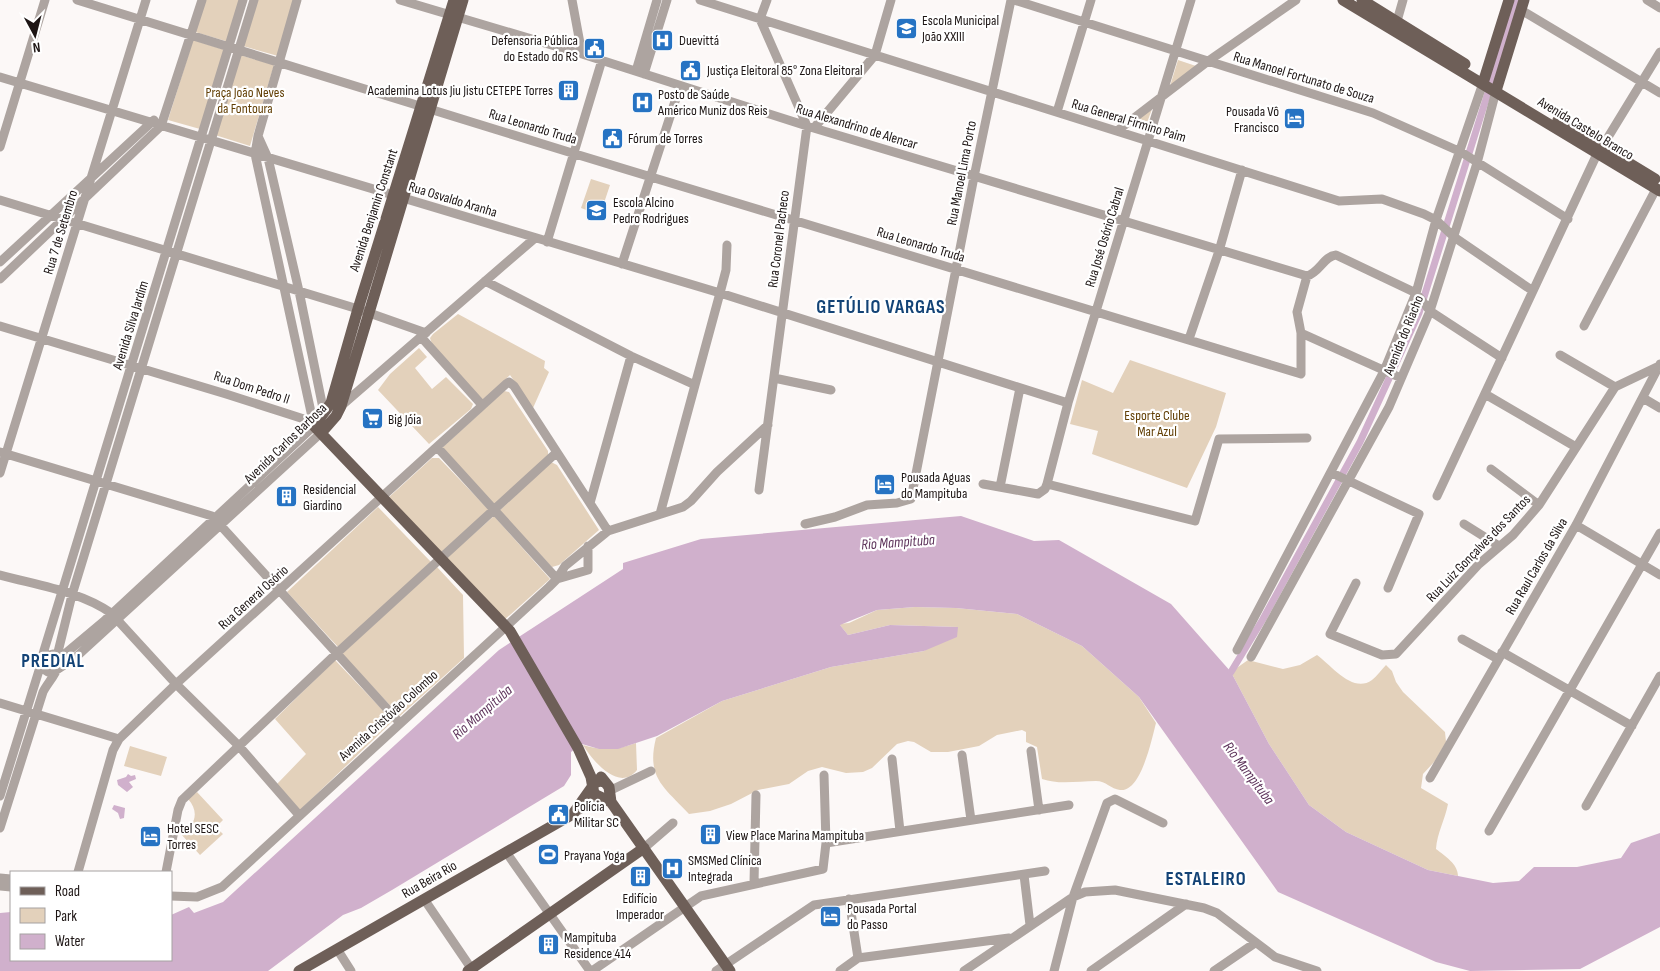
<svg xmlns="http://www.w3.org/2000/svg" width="1660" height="971" viewBox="0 0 1660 971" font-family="'Sofia Sans Condensed',sans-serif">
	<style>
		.green { fill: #e3d1bb }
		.water { fill: #d0b0cc }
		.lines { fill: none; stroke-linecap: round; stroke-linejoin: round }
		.canal { stroke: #d0b0cc; stroke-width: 7 }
		.minor { stroke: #ada4a0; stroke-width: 9 }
		.major { stroke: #6e5f58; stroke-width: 11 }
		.labels { text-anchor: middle; stroke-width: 4.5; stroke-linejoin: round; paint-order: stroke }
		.poi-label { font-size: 14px; fill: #1d1514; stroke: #fff; text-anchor: start }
		.street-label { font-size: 14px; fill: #1d1514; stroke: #fff }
		.park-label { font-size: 14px; fill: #623f05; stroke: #fff }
		.water-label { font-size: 15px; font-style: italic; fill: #5e345b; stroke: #fff }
		.district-label { font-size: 19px; font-weight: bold; letter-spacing: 1px; fill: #134376; stroke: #fff }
	</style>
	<rect width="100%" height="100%" fill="#fcf8f7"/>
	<!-- green -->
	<path class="green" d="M204 0H241L229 42 195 32Z
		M257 0H294L278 56 243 46Z
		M193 40 225 50 200 129 168 120Z
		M240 55 274 65 250 146 215 135Z
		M1178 60 1196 66 1170 86Z
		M1152 109 1144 131 1128 126Z
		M591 179 610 185 600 215 581 208Z
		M458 314 545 361 544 368 549 372 533 408 510 375 484 400 478 399 432 344 430 338 433 334Z
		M419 348 427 357 415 368 432 389 446 377 473 404 471 409 429 444 378 390 390 374Z
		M1130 360 1226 393 1216 427 1187 488 1092 454 1098 431 1070 424 1082 380 1113 393Z
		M504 391 509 392 548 451V456L494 505 442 448Z
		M432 458H439L489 510 441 555 388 498Z
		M551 462 557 465 599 530 559 565 552 567 499 511Z
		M378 507 431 562 339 648 287 592Z
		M494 516 550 579 502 622 445 559Z
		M437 567 463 595 464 658 400 716 342 654Z
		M915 607 956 608 1017 614 1082 646 1139 697 1156 723C1152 738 1141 793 1120 790 1111 789 1106 781 1096 781 1078 781 1059 785 1042 779L1037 747 1026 742V732L1022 730 997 735 979 746 948 752H931L914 742 908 741 897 744 872 768 863 772 846 773 822 767 808 771 789 784 758 790 731 804 710 811 689 814C664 787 646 778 656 738L722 701 831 667 924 651 958 627 890 625 848 635 839 624 849 623 877 610Z
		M1317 655C1332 666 1353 694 1372 680 1377 676 1381 670 1386 665L1392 671 1396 682 1403 692 1445 732 1446 742 1435 761 1423 774 1421 788 1448 804C1445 820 1437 833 1436 849 1445 856 1458 864 1458 876L1428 870 1346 832 1309 805 1269 744 1231 672 1248 660 1283 669 1300 665Z
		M335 660 393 721 300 810 277 784 306 754 275 719Z
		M636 743 637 770C619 793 592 760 583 745 603 751 617 750 636 743Z
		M130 746 167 757 161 776 124 766Z
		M197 792 223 820 216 827 223 834 200 855 181 834C195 826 200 812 188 799Z"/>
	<!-- water -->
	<path class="water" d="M961 516 1034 541 1059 540 1171 604 1231 672 1269 744 1309 805 1346 832 1428 870 1493 883 1519 881 1534 867H1577L1621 858 1631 843 1660 833V927L1580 969 1470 971 1436 962 1278 892 1139 697 1082 646 1017 614 956 608 915 607 877 610 840 625 848 635 890 625 958 627 957 637 924 651 831 667 722 701 657 736 618 749H599L582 744 571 752V775L564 786 392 890 361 908 343 915 268 971H0V913L11 912V960H171V915L189 907 194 913 223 902 499 650 623 569V563L701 539Z
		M128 774 131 776 135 775 136 779 129 782 133 787 127 792 118 785 117 780 126 777Z
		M114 805 125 808 124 818 120 819 118 813 112 809Z"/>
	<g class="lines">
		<!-- canal -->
		<path class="canal" d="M1231 672 1263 619 1360 442 1419 313 1517 0"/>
		<!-- minor -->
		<path class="minor" d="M77 0 572 153 1301 374V333L1297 312 1307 276C1320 272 1324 256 1336 255L1416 293 1430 311 1502 358
			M254 0 72 595 57 656 66 653 103 622 314 426
			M297 0 258 136 255 154 314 426
			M400 0 582 54 807 126 1307 276
			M572 0 582 54
			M700 0 1339 201 1382 199 1424 214 1436 220 1454 237 1533 291
			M1014 0 1373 113 1461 152 1568 219
			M1647 0 1660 8
			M1521 10 1660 93
			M1397 21 1403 0
			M636 71 657 0
			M644 74 667 0
			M0 77 720 293 1068 403
			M1057 112 1091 0
			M814 128 875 55 891 0
			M1117 131 1207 62 1296 0
			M258 136 268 158 299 291 324 413
			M0 147 45 0
			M1602 147 1660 52
			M0 200 358 309 426 333
			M547 242 602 60
			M0 262 154 120
			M622 264 680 86
			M0 279 161 126 202 0
			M485 281 631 356 695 385
			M0 326 226 394 307 420 314 426
			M1584 326 1656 189
			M1301 333 1401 378
			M421 337 482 405
			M1189 339 1219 251 1242 170
			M1560 355 1615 387
			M774 378 831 390
			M1485 394 1576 447
			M1643 398 1660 408
			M341 406 535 238
			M437 447 557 579
			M0 452 212 516 400 723
			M1491 469 1539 505
			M0 473 146 0
			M1332 473 1419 514 1388 588
			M983 484 1038 494 1045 489 1047 484 1195 521 1219 439 1307 438
			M1047 484 1068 403 1191 0
			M1000 487 1020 388
			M759 490 807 126 760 19 767 0
			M1437 496 1597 154
			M590 503 631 356
			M660 514 720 293 726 270 727 245
			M805 524 835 517 867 505 897 503 911 499 974 177 1011 0
			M1464 524 1499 546
			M1576 525 1660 575
			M0 575C36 585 80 591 111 613L176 684 238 745 299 815
			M557 579 588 570V546
			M1356 583 1330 634 1382 655 1396 654 1479 564 1513 535 1539 505 1615 387 1659 366
			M1462 639 1498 659
			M1237 650 1384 371 1416 293 1436 220 1483 83
			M1502 652 1632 726
			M42 657 243 0
			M1251 657 1389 407 1430 311 1477 163 1496 91
			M0 703 119 739
			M1031 751 1039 810
			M962 755 971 820
			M892 759 900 831
			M824 775 826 843
			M1430 778 1576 525 1660 364
			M609 791 651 771
			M0 796 41 664
			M1586 806 1660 676
			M576 812 599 798
			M0 828 43 692C48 681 68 663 53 654L42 657V668L48 672 55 671 75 658 322 432
			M1489 831 1660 533
			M644 848 673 823
			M506 852 590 971
			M78 872 113 750 119 739 176 684 506 384 509 382 514 386 608 531
			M166 872 178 810 182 800 337 653 556 453
			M1024 875 1030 925
			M0 878 11 879
			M754 883 756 795
			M0 886 11 887
			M171 896 197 897 222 887 549 587 557 579 565 566 608 531 683 507 691 501 717 472 768 425
			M424 899 473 971
			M849 899 858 958
			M337 949 351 971
			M592 971 701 896 823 869 826 843 1069 805
			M716 971 814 905 1045 871
			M840 971 858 958 1009 938
			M964 971 1073 897 1085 892 1115 890 1204 908 1217 913 1275 957 1317 971
			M1054 971 1073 897 1107 803 1115 799 1163 823
			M1091 971 1186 904
			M1214 971 1255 943"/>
		<!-- major -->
		<path class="major" d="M454 0 358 309 331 403 314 426 510 631 578 748 591 777 594 794 611 802
			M1343 0 1660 191
			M1362 0 1465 64
			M1483 83 1509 0
			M1496 91 1524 0
			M1558 120 1655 179
			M322 432 336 416 341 406 463 0
			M601 777 609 787 611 802 730 971
			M299 971 573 814 595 783 600 781 605 782
			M468 971 644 848"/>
	</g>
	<!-- icons -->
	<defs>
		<symbol id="school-square" viewBox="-11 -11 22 22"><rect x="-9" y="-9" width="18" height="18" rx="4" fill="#2673c3" stroke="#fff"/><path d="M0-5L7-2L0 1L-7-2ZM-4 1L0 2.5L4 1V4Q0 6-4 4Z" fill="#fff"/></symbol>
		<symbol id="hospital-square" viewBox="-11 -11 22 22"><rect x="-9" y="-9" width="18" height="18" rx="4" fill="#2673c3" stroke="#fff"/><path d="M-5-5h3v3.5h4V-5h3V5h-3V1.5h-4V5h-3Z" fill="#fff"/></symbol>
		<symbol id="civic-square" viewBox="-11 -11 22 22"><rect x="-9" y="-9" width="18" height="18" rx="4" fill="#2673c3" stroke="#fff"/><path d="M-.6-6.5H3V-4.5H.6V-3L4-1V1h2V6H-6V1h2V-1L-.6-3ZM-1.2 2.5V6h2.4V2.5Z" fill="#fff"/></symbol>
		<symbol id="building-square" viewBox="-11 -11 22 22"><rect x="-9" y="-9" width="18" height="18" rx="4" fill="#2673c3" stroke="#fff"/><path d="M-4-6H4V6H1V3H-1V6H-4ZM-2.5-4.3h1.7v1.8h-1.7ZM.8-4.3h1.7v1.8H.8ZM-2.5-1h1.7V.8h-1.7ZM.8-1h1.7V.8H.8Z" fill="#fff"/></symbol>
		<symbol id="hotel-square" viewBox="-11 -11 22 22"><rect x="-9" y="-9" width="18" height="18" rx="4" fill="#2673c3" stroke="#fff"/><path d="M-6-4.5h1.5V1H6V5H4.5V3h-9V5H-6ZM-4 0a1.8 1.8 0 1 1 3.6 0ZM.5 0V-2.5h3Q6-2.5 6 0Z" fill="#fff"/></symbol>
		<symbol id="supermarket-square" viewBox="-11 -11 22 22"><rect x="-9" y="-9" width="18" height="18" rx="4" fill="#2673c3" stroke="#fff"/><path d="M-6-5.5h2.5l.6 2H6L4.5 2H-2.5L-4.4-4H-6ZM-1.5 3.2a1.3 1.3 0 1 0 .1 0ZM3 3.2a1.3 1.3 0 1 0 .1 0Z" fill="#fff"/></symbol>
		<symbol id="stadium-square" viewBox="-11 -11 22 22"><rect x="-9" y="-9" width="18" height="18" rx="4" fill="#2673c3" stroke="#fff"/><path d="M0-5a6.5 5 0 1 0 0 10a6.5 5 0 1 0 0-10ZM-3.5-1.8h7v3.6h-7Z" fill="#fff"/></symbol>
	</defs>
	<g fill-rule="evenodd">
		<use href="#school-square" x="894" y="16" width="25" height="25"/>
		<use href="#hospital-square" x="650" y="28" width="25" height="25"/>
		<use href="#civic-square" x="582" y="36" width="25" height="25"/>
		<use href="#civic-square" x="678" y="58" width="25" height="25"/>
		<use href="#building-square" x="556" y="78" width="25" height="25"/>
		<use href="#hospital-square" x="630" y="90" width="25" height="25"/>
		<use href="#hotel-square" x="1282" y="106" width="25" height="25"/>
		<use href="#civic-square" x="600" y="126" width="25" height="25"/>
		<use href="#school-square" x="584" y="198" width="25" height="25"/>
		<use href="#supermarket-square" x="360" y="406" width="25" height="25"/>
		<use href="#hotel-square" x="872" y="472" width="25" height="25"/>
		<use href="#building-square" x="274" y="484" width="25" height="25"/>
		<use href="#civic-square" x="546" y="802" width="25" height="25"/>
		<use href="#building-square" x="698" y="822" width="25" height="25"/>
		<use href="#hotel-square" x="138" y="824" width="25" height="25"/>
		<use href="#stadium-square" x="536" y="842" width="25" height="25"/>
		<use href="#hospital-square" x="660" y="856" width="25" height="25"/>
		<use href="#building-square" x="628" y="864" width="25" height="25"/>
		<use href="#hotel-square" x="818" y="904" width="25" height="25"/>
		<use href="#building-square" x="536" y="932" width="25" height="25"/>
	</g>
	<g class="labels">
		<!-- poi labels -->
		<g class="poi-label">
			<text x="922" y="25">Escola Municipal<tspan x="922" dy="16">João XXIII</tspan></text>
			<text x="578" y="45" text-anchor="end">Defensoria Pública<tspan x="578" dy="16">do Estado do RS</tspan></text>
			<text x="679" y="45">Duevittá</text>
			<text x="707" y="75">Justiça Eleitoral 85° Zona Eleitoral</text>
			<text x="553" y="95" text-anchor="end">Academina Lotus Jiu Jistu CETEPE Torres</text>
			<text x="658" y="99">Posto de Saúde<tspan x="658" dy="16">Américo Muniz dos Reis</tspan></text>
			<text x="1279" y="116" text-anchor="end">Pousada Vô<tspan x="1279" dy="16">Francisco</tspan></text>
			<text x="628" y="143">Fórum de Torres</text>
			<text x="613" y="207">Escola Alcino<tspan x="613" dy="16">Pedro Rodrigues</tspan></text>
			<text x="388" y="424">Big Jóia</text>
			<text x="901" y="482">Pousada Aguas<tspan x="901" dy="16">do Mampituba</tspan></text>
			<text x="303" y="494">Residencial<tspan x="303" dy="16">Giardino</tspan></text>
			<text x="574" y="811">Polícia<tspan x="574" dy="16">Militar SC</tspan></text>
			<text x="167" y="833">Hotel SESC<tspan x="167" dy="16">Torres</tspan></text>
			<text x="726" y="840">View Place Marina Mampituba</text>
			<text x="564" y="860">Prayana Yoga</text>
			<text x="688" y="865">SMSMed Clínica<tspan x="688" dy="16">Integrada</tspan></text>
			<text x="640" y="903" text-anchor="middle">Edifício<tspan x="640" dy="16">Imperador</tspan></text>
			<text x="847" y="913">Pousada Portal<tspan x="847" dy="16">do Passo</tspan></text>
			<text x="564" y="942">Mampituba<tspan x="564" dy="16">Residence 414</tspan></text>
		</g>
		<!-- street labels -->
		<g class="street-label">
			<text transform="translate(1304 77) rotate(17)" y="5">Rua Manoel Fortunato de Souza</text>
			<text transform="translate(1129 120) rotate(17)" y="5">Rua General Firmino Paim</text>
			<text transform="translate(533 126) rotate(17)" y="5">Rua Leonardo Truda</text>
			<text transform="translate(857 126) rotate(17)" y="5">Rua Alexandrino de Alencar</text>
			<text transform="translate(1586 128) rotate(31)" y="5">Avenida Castelo Branco</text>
			<text transform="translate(961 173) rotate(-79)" y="5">Rua Manoel Lima Porto</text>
			<text transform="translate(453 199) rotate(17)" y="5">Rua Osvaldo Aranha</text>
			<text transform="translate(373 210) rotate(-72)" y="5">Avenida Benjamin Constant</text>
			<text transform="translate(60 232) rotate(-73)" y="5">Rua 7 de Setembro</text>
			<text transform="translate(1104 237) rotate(-73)" y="5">Rua José Osório Cabral</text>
			<text transform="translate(778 239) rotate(-83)" y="5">Rua Coronel Pacheco</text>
			<text transform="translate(921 244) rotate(17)" y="5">Rua Leonardo Truda</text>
			<text transform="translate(130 325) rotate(-73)" y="5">Avenida Silva Jardim</text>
			<text transform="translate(1403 335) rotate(-68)" y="5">Avenida do Riacho</text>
			<text transform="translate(252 387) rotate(18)" y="5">Rua Dom Pedro II</text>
			<text transform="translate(285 443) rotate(-44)" y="5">Avenida Carlos Barbosa</text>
			<text transform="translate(1478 548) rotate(-46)" y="5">Rua Luiz Gonçalves dos Santos</text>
			<text transform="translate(1536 566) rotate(-60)" y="5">Rua Raul Carlos da Silva</text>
			<text transform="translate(253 597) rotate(-42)" y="5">Rua General Osório</text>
			<text transform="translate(388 715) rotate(-42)" y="5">Avenida Cristóvão Colombo</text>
			<text transform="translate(429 879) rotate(-30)" y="5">Rua Beira Rio</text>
		</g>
		<!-- park labels -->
		<g class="park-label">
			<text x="245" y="97">Praça João Neves<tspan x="245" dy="16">da Fontoura</tspan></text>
			<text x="1157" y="420">Esporte Clube<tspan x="1157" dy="16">Mar Azul</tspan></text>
		</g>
		<!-- water labels -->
		<g class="water-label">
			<text transform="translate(898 542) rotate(-4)" y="5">Rio Mampituba</text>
			<text transform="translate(482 712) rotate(-41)" y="5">Rio Mampituba</text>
			<text transform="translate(1249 773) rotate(53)" y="5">Rio Mampituba</text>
		</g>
		<!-- district labels -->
		<g class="district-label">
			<text x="881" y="313">GETÚLIO VARGAS</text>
			<text x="53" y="667">PREDIAL</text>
			<text x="1206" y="885">ESTALEIRO</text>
		</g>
	</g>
	<!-- legend -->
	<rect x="10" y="871" width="162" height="90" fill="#ffffff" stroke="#a5a1a1"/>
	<rect x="20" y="887" width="25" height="8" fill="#6e5f58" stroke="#a5a1a1"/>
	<text x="55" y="896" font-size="15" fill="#1d1514">Road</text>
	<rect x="20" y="908" width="25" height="15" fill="#e3d1bb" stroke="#a5a1a1"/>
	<text x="55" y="921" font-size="15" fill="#1d1514">Park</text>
	<rect x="20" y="934" width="25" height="15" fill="#d0b0cc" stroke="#a5a1a1"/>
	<text x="55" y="946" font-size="15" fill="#1d1514">Water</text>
	<!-- north arrow -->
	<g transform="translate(35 35) rotate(173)" stroke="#ffffff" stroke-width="4" paint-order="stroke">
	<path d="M0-4L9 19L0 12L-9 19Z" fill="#1d1514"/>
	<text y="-8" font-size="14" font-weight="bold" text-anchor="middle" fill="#1d1514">N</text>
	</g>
</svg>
